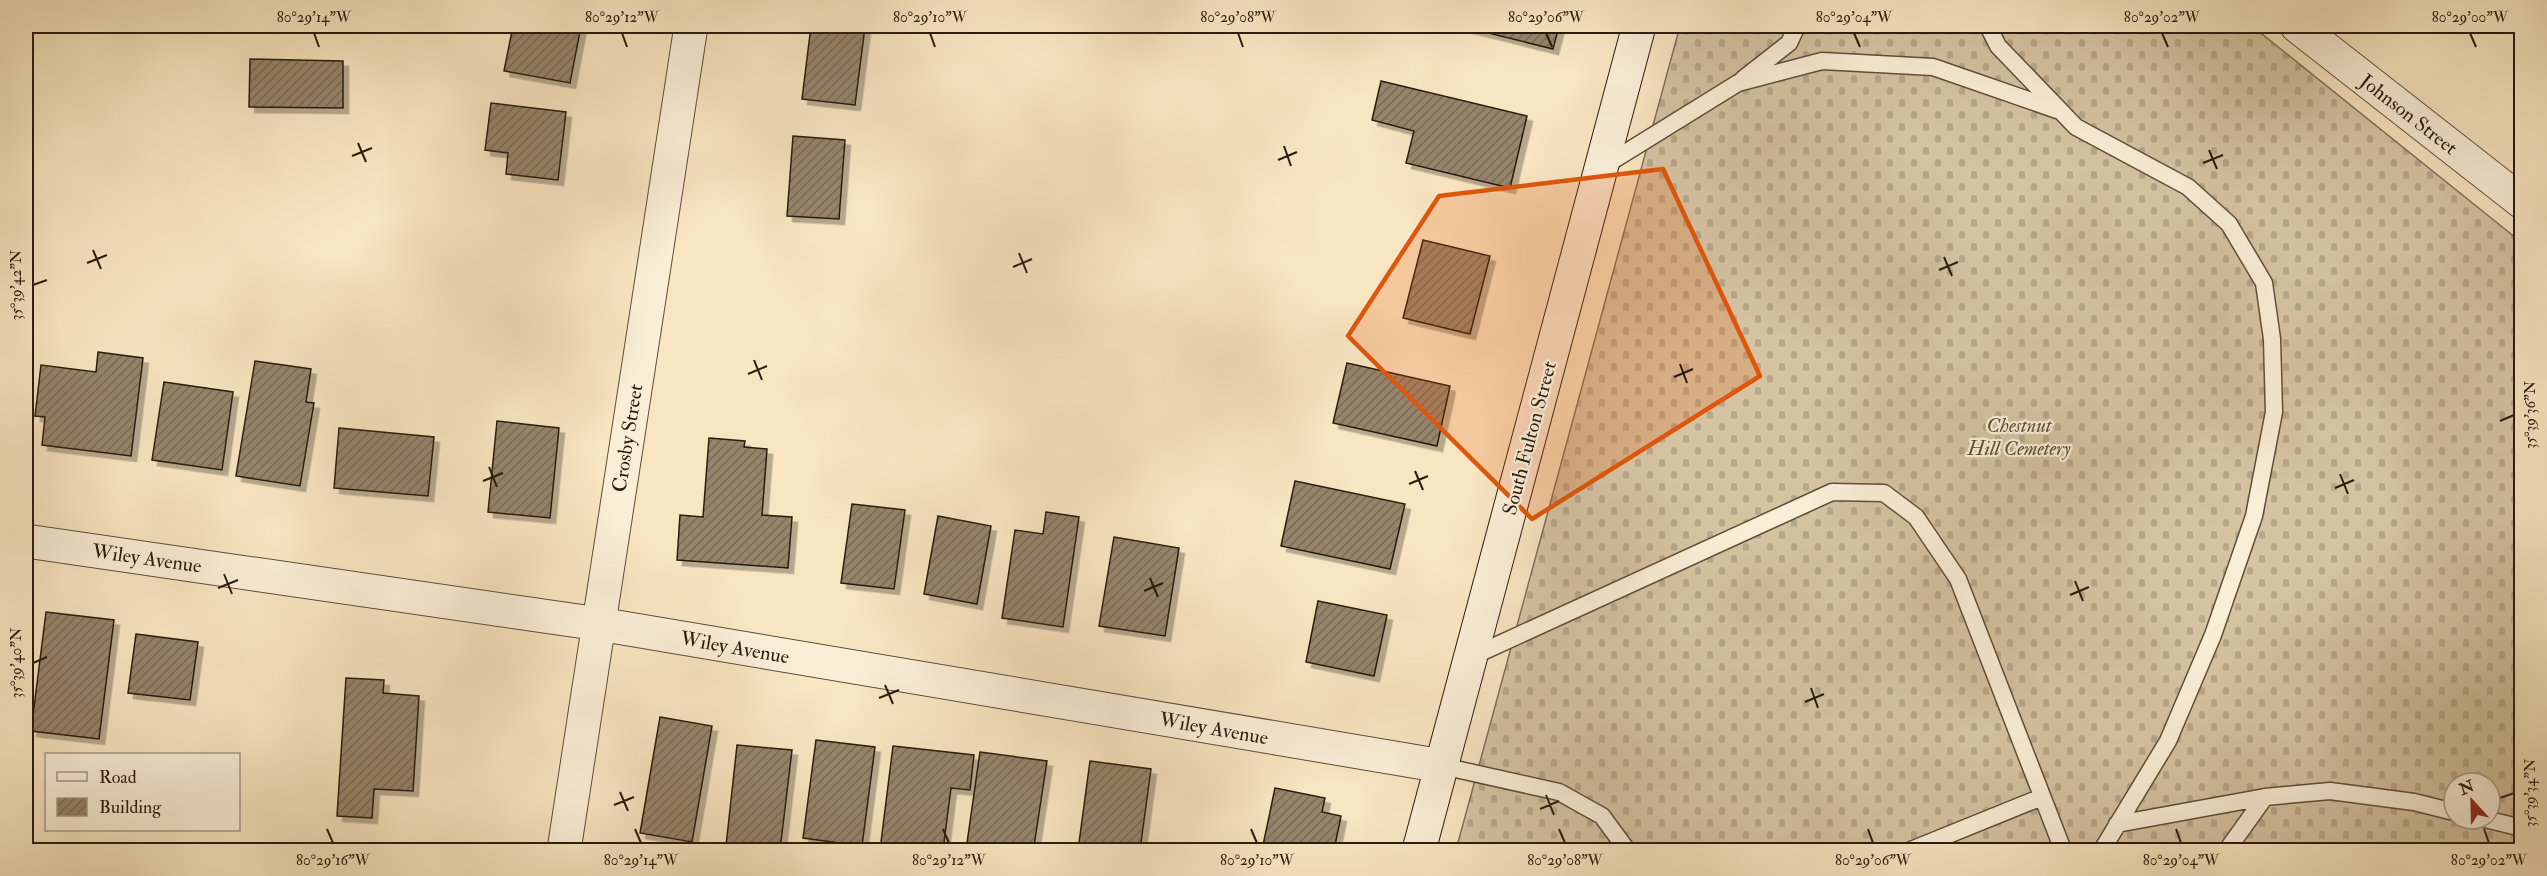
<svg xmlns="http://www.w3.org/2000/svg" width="2547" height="876" viewBox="0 0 2547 876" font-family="'IM FELL Double Pica',serif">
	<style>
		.cemetery { fill: url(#cemetery-stones); stroke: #806f58; stroke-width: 1.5; fill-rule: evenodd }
		.building { fill: url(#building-hatch); stroke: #2b1b0d; stroke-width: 1.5; filter: url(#shadow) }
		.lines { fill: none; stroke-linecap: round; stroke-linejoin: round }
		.lane-casing { stroke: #5e4e3a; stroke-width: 19 }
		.street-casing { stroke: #5e4e3a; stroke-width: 35 }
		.secondary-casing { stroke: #2b1b0d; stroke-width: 35 }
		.lane { stroke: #faeed7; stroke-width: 16 }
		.street { stroke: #faeed7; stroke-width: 33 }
		.secondary { stroke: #faeed7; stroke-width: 33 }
		.marked { fill: #df560c; fill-opacity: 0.2; stroke: #df560c; stroke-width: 4.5; stroke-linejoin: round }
		.ticks { fill: none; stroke: #2b1b0d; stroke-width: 2 }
		.labels { text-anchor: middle; stroke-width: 4.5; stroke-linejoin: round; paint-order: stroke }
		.street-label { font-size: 20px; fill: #2b1b0d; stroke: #faeed7 }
		.park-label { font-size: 20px; font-style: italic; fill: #5e4d3a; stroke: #faeed7 }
		.neatline { fill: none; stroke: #2b1b0d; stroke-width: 2 }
		.ticks-label { font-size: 15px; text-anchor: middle; fill: #2b1b0d }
	</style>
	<defs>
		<pattern id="cemetery-stones" width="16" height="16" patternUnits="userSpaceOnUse" patternTransform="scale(1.5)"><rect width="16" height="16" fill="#d5c3a2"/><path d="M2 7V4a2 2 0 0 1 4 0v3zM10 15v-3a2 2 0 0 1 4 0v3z" fill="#b7a78a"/></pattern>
		<pattern id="building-hatch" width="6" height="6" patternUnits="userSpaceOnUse" patternTransform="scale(1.5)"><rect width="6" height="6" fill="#96846b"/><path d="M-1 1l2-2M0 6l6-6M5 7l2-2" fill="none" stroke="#7b6b56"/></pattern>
		<filter id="shadow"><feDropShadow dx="5.5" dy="5.5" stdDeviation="0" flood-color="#0004"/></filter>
	</defs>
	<rect width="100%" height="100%" fill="#f8e5c1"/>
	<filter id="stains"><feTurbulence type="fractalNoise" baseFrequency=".00333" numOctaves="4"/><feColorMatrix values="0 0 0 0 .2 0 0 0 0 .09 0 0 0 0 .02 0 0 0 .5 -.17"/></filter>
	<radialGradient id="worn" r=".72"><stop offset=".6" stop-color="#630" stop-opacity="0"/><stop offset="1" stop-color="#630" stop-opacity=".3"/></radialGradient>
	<!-- cemetery -->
	<path class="cemetery" d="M1680 26H2252L2521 242V850H1456ZM2454 783H2490V819H2454Z"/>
	<!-- building -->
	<path class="building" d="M513 26H581L570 83 504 71Z
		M811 26 865 27 855 105 802 99Z
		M1468 26H1559L1553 49 1468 28Z
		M250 59 343 61V108L249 107Z
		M1381 81 1527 116 1510 188 1406 163 1414 131 1372 120Z
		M491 103 566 112 558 180 506 174 508 153 485 150Z
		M793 136 845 140 839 219 787 216Z
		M1423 240 1490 256 1470 334 1403 318Z
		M98 352 143 358 131 456 42 445 45 417 35 416 41 365 96 372Z
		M255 361 311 369 306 402 314 403 300 486 236 476Z
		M1347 363 1450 386 1437 446 1333 423Z
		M164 382 233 392 222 470 152 460Z
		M497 421 559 428 550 518 488 512Z
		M339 428 434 437 428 496 334 488Z
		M709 438 745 441 744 447 767 449 762 515 792 517 788 568 677 560 680 515 703 517Z
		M1295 481 1405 504 1390 569 1281 546Z
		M852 504 905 510 894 589 841 583Z
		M1046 512 1079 517 1063 627 1002 618 1015 530 1043 534Z
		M938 516 991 526 977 604 924 594Z
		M1114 537 1179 548 1165 636 1099 626Z
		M1318 601 1387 615 1374 676 1306 662Z
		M46 612 114 620 99 739 31 731Z
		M136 634 198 642 190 700 128 693Z
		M346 678 384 680 383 693 419 696 413 791 374 789 372 818 337 816Z
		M660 717 712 726 692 842 640 833Z
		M816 740 875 747 862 846 803 838Z
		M737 745 792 750 780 850 726 846Z
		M893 746 974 755 970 790 951 788 943 850H880Z
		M980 752 1047 761 1034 846 1009 843 1007 850H966Z
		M1090 761 1151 769 1140 850H1078Z
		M1275 788 1325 798 1322 812 1341 816 1334 850H1262Z"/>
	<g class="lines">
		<defs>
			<path id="lane" d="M1988 26 1998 46 2076 127 2188 187 2229 224 2264 283 2272 339 2274 412 2254 516 2213 635 2168 741 2102 850
				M1743 79 1789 43 1797 26
				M1604 166 1738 83 1822 61 1933 67 2057 110
				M1471 657 1832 492 1884 493 1916 517 1958 579 2063 850
				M1442 766 1559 792 1602 816 1627 850
				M2485 819 2522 828
				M2117 824 2265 797 2330 791 2414 802 2454 812
				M1911 850 2042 797
				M2227 850 2265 797"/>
			<path id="street" d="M2297 26 2522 202
				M26 541 599 624 1442 766
				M564 850 691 26"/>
			<path id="secondary" d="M1419 850 1639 26"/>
		</defs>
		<!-- lane casing -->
		<use href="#lane" class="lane-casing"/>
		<!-- street casing -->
		<use href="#street" class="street-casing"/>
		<!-- secondary casing -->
		<use href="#secondary" class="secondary-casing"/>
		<!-- lane -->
		<use href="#lane" class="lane"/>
		<!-- street -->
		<use href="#street" class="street"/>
		<!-- secondary -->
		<use href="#secondary" class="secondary"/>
	</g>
	<!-- marked area -->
	<path class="marked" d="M1663 169 1760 376 1532 519 1348 336 1439 196Z"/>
	<!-- ticks -->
	<path class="ticks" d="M314 33 319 47M622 33 627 47M930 33 935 47M1238 33 1243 47M1546 33 1552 47M1854 33 1860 47M2162 33 2168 47M2470 33 2476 47M358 143 366 162M1284 146 1291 166M2209 150 2217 169M352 156 372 148M1278 160 1297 152M2203 163 2223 155M93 250 101 269M1019 253 1027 273M1944 257 1952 276M87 263 107 255M1013 267 1032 259M1939 270 1958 262M33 285 47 280M754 360 762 380M1680 364 1687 383M748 374 767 366M1674 377 1693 369M2500 421 2514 415M489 467 497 487M1415 471 1423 490M2340 474 2348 494M483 481 503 473M1409 484 1428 476M2335 488 2354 480M224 574 232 594M1150 578 1158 597M2075 581 2083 601M218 588 238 580M1144 591 1163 583M2070 595 2089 587M33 663 47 657M885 685 893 704M1811 688 1818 708M879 698 899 690M1805 702 1824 694M620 792 628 811M1546 795 1554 815M2500 798 2514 793M614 805 634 797M1540 809 1559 801M327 829 333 843M635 829 641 843M943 829 949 843M1251 829 1257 843M1559 829 1565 843M1868 829 1873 843M2176 829 2181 843M2484 829 2489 843"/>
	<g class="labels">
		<!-- street labels -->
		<g class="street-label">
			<text transform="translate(2409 114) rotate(38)" y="7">Johnson Street</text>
			<text transform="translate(627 438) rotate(-81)" y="7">Crosby Street</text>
			<text transform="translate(1529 438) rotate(-75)" y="7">South Fulton Street</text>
			<text transform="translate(147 558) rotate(8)" y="7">Wiley Avenue</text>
			<text transform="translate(735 647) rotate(10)" y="7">Wiley Avenue</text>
			<text transform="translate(1214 728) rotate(10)" y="7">Wiley Avenue</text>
		</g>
		<!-- park labels -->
		<g class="park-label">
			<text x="2019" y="432">Chestnut<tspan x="2019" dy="23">Hill Cemetery</tspan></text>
		</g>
	</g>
	<!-- margin -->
	<rect width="2547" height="876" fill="none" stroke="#f8e5c1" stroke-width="66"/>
	<!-- legend -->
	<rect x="45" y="753" width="195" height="78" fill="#faeed7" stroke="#a79a86" stroke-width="1.5"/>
	<rect x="57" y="772" width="30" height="9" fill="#faeed7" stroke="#a79a86" stroke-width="1.5"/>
	<text x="99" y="783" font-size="18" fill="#2b1b0d">Road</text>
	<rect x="57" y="798" width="30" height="18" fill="url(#building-hatch)" stroke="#a79a86" stroke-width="1.5"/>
	<text x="99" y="813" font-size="18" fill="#2b1b0d">Building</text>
	<!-- north arrow -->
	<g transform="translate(2472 801) rotate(338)"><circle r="28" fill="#faeed7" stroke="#a79a86" stroke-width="1.5"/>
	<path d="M0-4.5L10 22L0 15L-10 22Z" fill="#8f2418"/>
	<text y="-9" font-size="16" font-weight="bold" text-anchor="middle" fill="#2b1b0d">N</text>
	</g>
	<rect x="33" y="33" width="2481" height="810" class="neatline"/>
	<g class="ticks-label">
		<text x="314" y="22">80°29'14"W</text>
		<text x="622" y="22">80°29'12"W</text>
		<text x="930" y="22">80°29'10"W</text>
		<text x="1238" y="22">80°29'08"W</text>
		<text x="1546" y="22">80°29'06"W</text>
		<text x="1854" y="22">80°29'04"W</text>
		<text x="2162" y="22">80°29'02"W</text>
		<text x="2470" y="22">80°29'00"W</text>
		<text transform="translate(16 285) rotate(-90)" y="5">35°39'42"N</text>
		<text transform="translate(2530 415) rotate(-90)" y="5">35°39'36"N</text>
		<text transform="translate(16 663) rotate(-90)" y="5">35°39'40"N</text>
		<text transform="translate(2530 793) rotate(-90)" y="5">35°39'34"N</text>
		<text x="333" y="865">80°29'16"W</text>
		<text x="641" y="865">80°29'14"W</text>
		<text x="949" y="865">80°29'12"W</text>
		<text x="1257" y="865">80°29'10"W</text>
		<text x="1565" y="865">80°29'08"W</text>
		<text x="1873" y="865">80°29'06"W</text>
		<text x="2181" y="865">80°29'04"W</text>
		<text x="2489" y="865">80°29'02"W</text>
	</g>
	<rect width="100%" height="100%" filter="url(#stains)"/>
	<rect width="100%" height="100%" fill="url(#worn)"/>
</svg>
